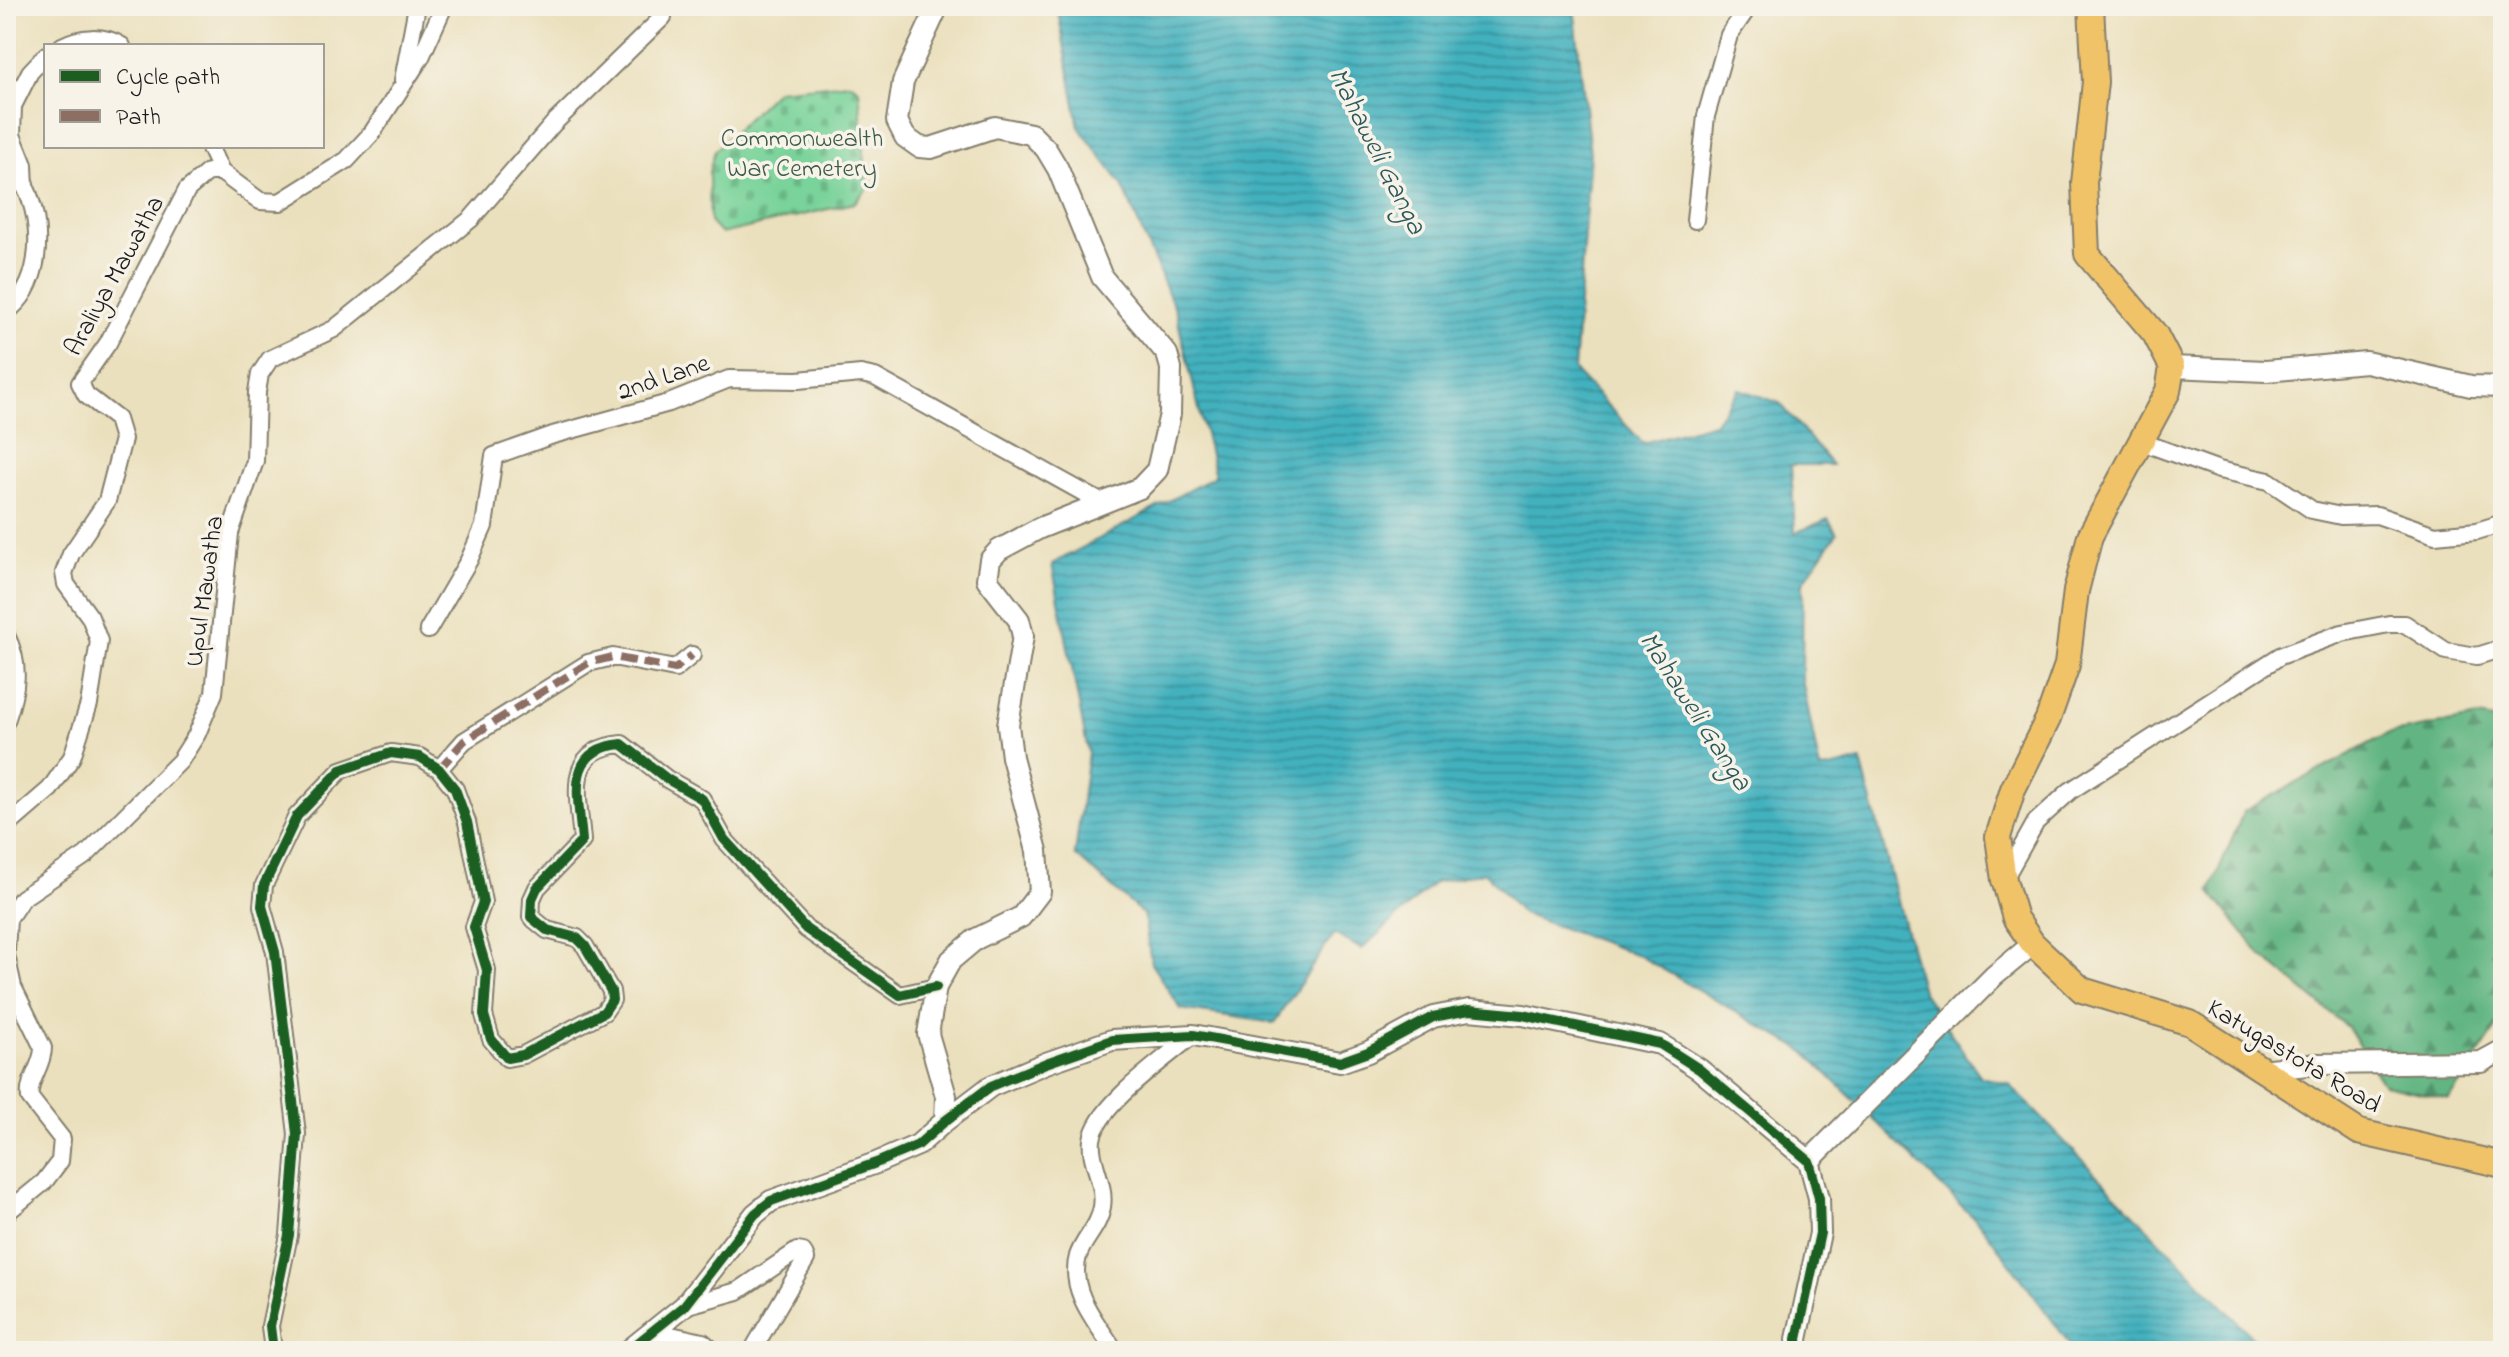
<svg xmlns="http://www.w3.org/2000/svg" width="2509" height="1357" viewBox="0 0 2509 1357" font-family="'Indie Flower',sans-serif">
	<style>
		.forest { fill: url(#forest-firs); stroke: #3f684f; stroke-width: 2 }
		.cemetery { fill: url(#cemetery-stones); stroke: #4a785b; stroke-width: 2 }
		.water { fill: url(#water-rules); stroke: #2f666d; stroke-width: 2 }
		.lines { fill: none; stroke-linecap: round; stroke-linejoin: round }
		.minor-casing { stroke: #847e6c; stroke-width: 20 }
		.tertiary-casing { stroke: #847e6c; stroke-width: 24 }
		.primary-casing { stroke: #847e6c; stroke-width: 28 }
		.minor { stroke: #fff; stroke-width: 16 }
		.tertiary { stroke: #fff; stroke-width: 20 }
		.primary { stroke: #f1c369; stroke-width: 24 }
		.quiet { stroke: #8d6e63; stroke-width: 8; stroke-dasharray: 16 8; stroke-linecap: butt }
		.cycleway-casing { stroke: #f7f3e8; stroke-width: 15 }
		.cycleway { stroke: #1b5e20; stroke-width: 10 }
		.labels { text-anchor: middle; stroke-width: 7; stroke-linejoin: round; paint-order: stroke }
		.park-label { font-size: 26px; fill: #3d5c48; stroke: #f7f3e8 }
		.street-label { font-size: 26px; fill: #1c1c1c; stroke: #f7f3e8 }
		.water-label { font-size: 28px; font-style: italic; fill: #2b585d; stroke: #f7f3e8 }
	</style>
	<defs>
		<pattern id="forest-firs" width="22" height="20" patternUnits="userSpaceOnUse" patternTransform="scale(2)"><rect width="22" height="20" fill="#62b582"/><path d="M5 1l3.5 6h-7zM16 11l3.5 6h-7z" fill="#50926a"/></pattern>
		<pattern id="cemetery-stones" width="16" height="16" patternUnits="userSpaceOnUse" patternTransform="scale(2)"><rect width="16" height="16" fill="#79d39a"/><path d="M2 7V4a2 2 0 0 1 4 0v3zM10 15v-3a2 2 0 0 1 4 0v3z" fill="#68b584"/></pattern>
		<pattern id="water-rules" width="6" height="5" patternUnits="userSpaceOnUse" patternTransform="scale(2)"><rect width="6" height="5" fill="#42b1be"/><path d="M0 2.5h6" fill="none" stroke="#368f9a"/></pattern>
	</defs>
	<rect width="100%" height="100%" fill="#f7f3e8"/>
	<filter id="ink" filterUnits="userSpaceOnUse"><feTurbulence type="fractalNoise" baseFrequency=".0125" numOctaves="2"/><feDisplacementMap in="SourceGraphic" scale="16" xChannelSelector="R" yChannelSelector="G"/><feConvolveMatrix kernelMatrix="1 2 1 2 8 2 1 2 1" color-interpolation-filters="sRGB"/></filter>
	<filter id="wash" filterUnits="userSpaceOnUse"><feTurbulence type="fractalNoise" baseFrequency=".006" numOctaves="4" result="noise"/><feDisplacementMap in="SourceGraphic" scale="32" xChannelSelector="R" yChannelSelector="G"/><feGaussianBlur stdDeviation="1.8" result="paint"/><feColorMatrix in="noise" values="0 0 0 0 0 0 0 0 0 0 0 0 0 0 0 0 0 1.4 0 .05"/><feComposite in="paint" operator="in"/></filter>
	<g filter="url(#wash)">
		<rect width="100%" height="100%" fill="#ebe0bd"/>
		<!-- forest -->
		<path class="forest" d="M2479 717 2503 722V1018L2449 1099 2384 1085 2347 1027 2261 955 2210 891 2244 811 2387 734Z"/>
		<!-- cemetery -->
		<path class="cemetery" d="M850 83 859 89 867 189 854 203 721 234 710 222 709 172 715 150 777 90Z"/>
		<!-- water -->
		<path class="water" d="M1057 6H1574L1590 153 1574 370 1643 443 1714 423 1739 389 1780 403 1832 465H1791L1795 533 1828 519 1837 533 1803 582 1802 679 1820 770 1861 761 1922 991 1981 1077 2009 1084 2255 1340 2262 1351H2075L1983 1227 1805 1052 1638 955 1522 914 1485 872 1435 882 1362 949 1334 934 1274 1023 1181 1009 1151 964 1144 915 1075 855 1088 752 1052 564 1215 476 1175 309 1122 185 1079 127Z"/>
	</g>
	<g filter="url(#ink)">
		<g class="lines">
			<defs>
				<path id="minor" d="M62 46C80 36 104 35 122 46
					M403 80 417 6
					M209 146 221 172
					M6 161C14 172 26 184 30 198 43 236 40 288 6 312
					M25 187 24 165 12 135 13 106 30 72 46 55
					M1695 220 1706 116 1729 35 1749 6
					M2142 442 2219 470 2269 481 2312 510 2341 516 2377 515 2435 535 2477 531 2503 523
					M428 630 469 560 484 526 494 456 553 435 669 403 729 379 798 380 861 374 875 377 1104 504
					M6 635C21 665 17 690 6 721
					M439 769 464 741 588 663 613 657 675 669 692 655
					M6 827 50 789 72 757 89 704 99 641 90 617 66 584 64 573 71 554 107 501 123 439 117 419 86 395 80 383 108 343 187 190 208 172H221L260 201 280 202 347 160 372 133 421 57 444 6
					M2004 879 2036 822 2070 791 2280 656 2342 633 2389 624H2405L2446 651 2477 656 2503 648
					M6 951 8 919 22 898 86 855 180 761 197 734 214 693 230 533 255 461 257 392 260 374 270 359 334 329 471 219 554 123 663 17 661 6
					M6 955 13 987 43 1048C43 1066 27 1081 30 1098L62 1139 60 1161 44 1182 6 1213
					M684 1306 738 1291 797 1251 803 1252 806 1259 752 1351
					M652 1331 703 1342 713 1351
					M273 1351 270 1326 289 1235 297 1134 275 952 262 906 264 885 297 816 341 770 391 753 420 757 439 769 455 789 467 822 483 902 474 927 487 970 484 1015 491 1039 507 1058 523 1055 604 1012 612 1000 611 991 585 946 577 938 547 930 531 917 532 899 537 888 582 841C579 797 563 749 622 744L667 779 702 799 724 839 806 929 900 995 936 987
					M1115 1351C1097 1323 1068 1291 1078 1256 1084 1238 1099 1227 1102 1207 1106 1183 1089 1162 1092 1140 1096 1106 1166 1058 1193 1035"/>
				<path id="tertiary" d="M938 6 903 82 897 121 905 137 919 147 931 148 995 127 1031 134 1046 149 1058 169 1102 277 1167 354 1171 368 1170 414 1157 470 1140 488 1040 528 999 550 990 560 987 579 1019 620 1023 636 1008 725 1012 757 1037 851 1040 892 1021 917 976 939 951 960 936 987 928 1034 946 1096 945 1121
					M2172 367 2266 371 2366 362 2471 386 2503 387
					M2260 1070 2318 1064 2481 1062 2503 1050
					M1809 1161 1994 976 2033 944
					M628 1351 684 1306 755 1214 771 1201 876 1163 918 1145 945 1121 991 1086 1046 1063 1112 1040 1193 1035 1340 1062 1368 1052 1433 1017 1469 1010 1523 1015 1660 1044 1699 1069 1809 1161 1819 1198 1820 1233 1797 1339 1798 1351"/>
				<path id="primary" d="M2091 6 2095 82 2084 183 2087 254 2155 334 2172 367 2168 391 2090 536 2076 591 2067 665 2048 719 2013 789 1998 837 2004 880 2015 918 2033 944 2082 990 2190 1023 2359 1132 2503 1165"/>
			</defs>
			<!-- minor casing -->
			<use href="#minor" class="minor-casing"/>
			<!-- tertiary casing -->
			<use href="#tertiary" class="tertiary-casing"/>
			<!-- primary casing -->
			<use href="#primary" class="primary-casing"/>
			<!-- minor -->
			<use href="#minor" class="minor"/>
			<!-- tertiary -->
			<use href="#tertiary" class="tertiary"/>
			<!-- primary -->
			<use href="#primary" class="primary"/>
			<!-- quiet -->
			<path class="quiet" d="M439 769 464 741 588 663 613 657 675 669 692 655"/>
			<defs>
				<path id="cycleway" d="M273 1351 270 1326 289 1235 297 1134 275 952 262 906 264 885 297 816 341 770 391 753 420 757 439 769 455 789 467 822 483 902 474 927 487 970 484 1015 491 1039 507 1058 523 1055 604 1012 612 1000 611 991 585 946 577 938 547 930 531 917 532 899 537 888 582 841C579 797 563 749 622 744L667 779 702 799 724 839 806 929 900 995 936 987
					M628 1351 684 1306 755 1214 771 1201 876 1163 918 1145 945 1121 991 1086 1046 1063 1112 1040 1193 1035 1340 1062 1368 1052 1433 1017 1469 1010 1523 1015 1660 1044 1699 1069 1809 1161 1819 1198 1820 1233 1797 1339 1798 1351"/>
			</defs>
			<!-- cycleway casing -->
			<use href="#cycleway" class="cycleway-casing"/>
			<!-- cycleway -->
			<use href="#cycleway" class="cycleway"/>
		</g>
	</g>
	<g class="labels">
		<!-- park labels -->
		<g class="park-label">
			<text x="802" y="146">Commonwealth<tspan x="802" dy="30">War Cemetery</tspan></text>
		</g>
		<!-- street labels -->
		<g class="street-label">
			<text transform="translate(113 275) rotate(-61)" y="9">Araliya Mawatha</text>
			<text transform="translate(663 376) rotate(-19)" y="9">2nd Lane</text>
			<text transform="translate(203 591) rotate(-82)" y="9">Upul Mawatha</text>
			<text transform="translate(2295 1055) rotate(31)" y="9">Katugastota Road</text>
		</g>
		<!-- water labels -->
		<g class="water-label">
			<text transform="translate(1379 150) rotate(63)" y="10">Mahaweli Ganga</text>
			<text transform="translate(1697 710) rotate(57)" y="10">Mahaweli Ganga</text>
		</g>
	</g>
	<!-- margin -->
	<rect width="2509" height="1357" fill="none" stroke="#f7f3e8" stroke-width="32"/>
	<!-- legend -->
	<rect x="44" y="44" width="280" height="104" fill="#f7f3e8" stroke="#9f9d96" stroke-width="2"/>
	<rect x="60" y="70" width="40" height="12" fill="#1b5e20" stroke="#9f9d96" stroke-width="2"/>
	<text x="116" y="84" font-size="24" fill="#1c1c1c">Cycle path</text>
	<rect x="60" y="110" width="40" height="12" fill="#8d6e63" stroke="#9f9d96" stroke-width="2"/>
	<text x="116" y="124" font-size="24" fill="#1c1c1c">Path</text>
</svg>
